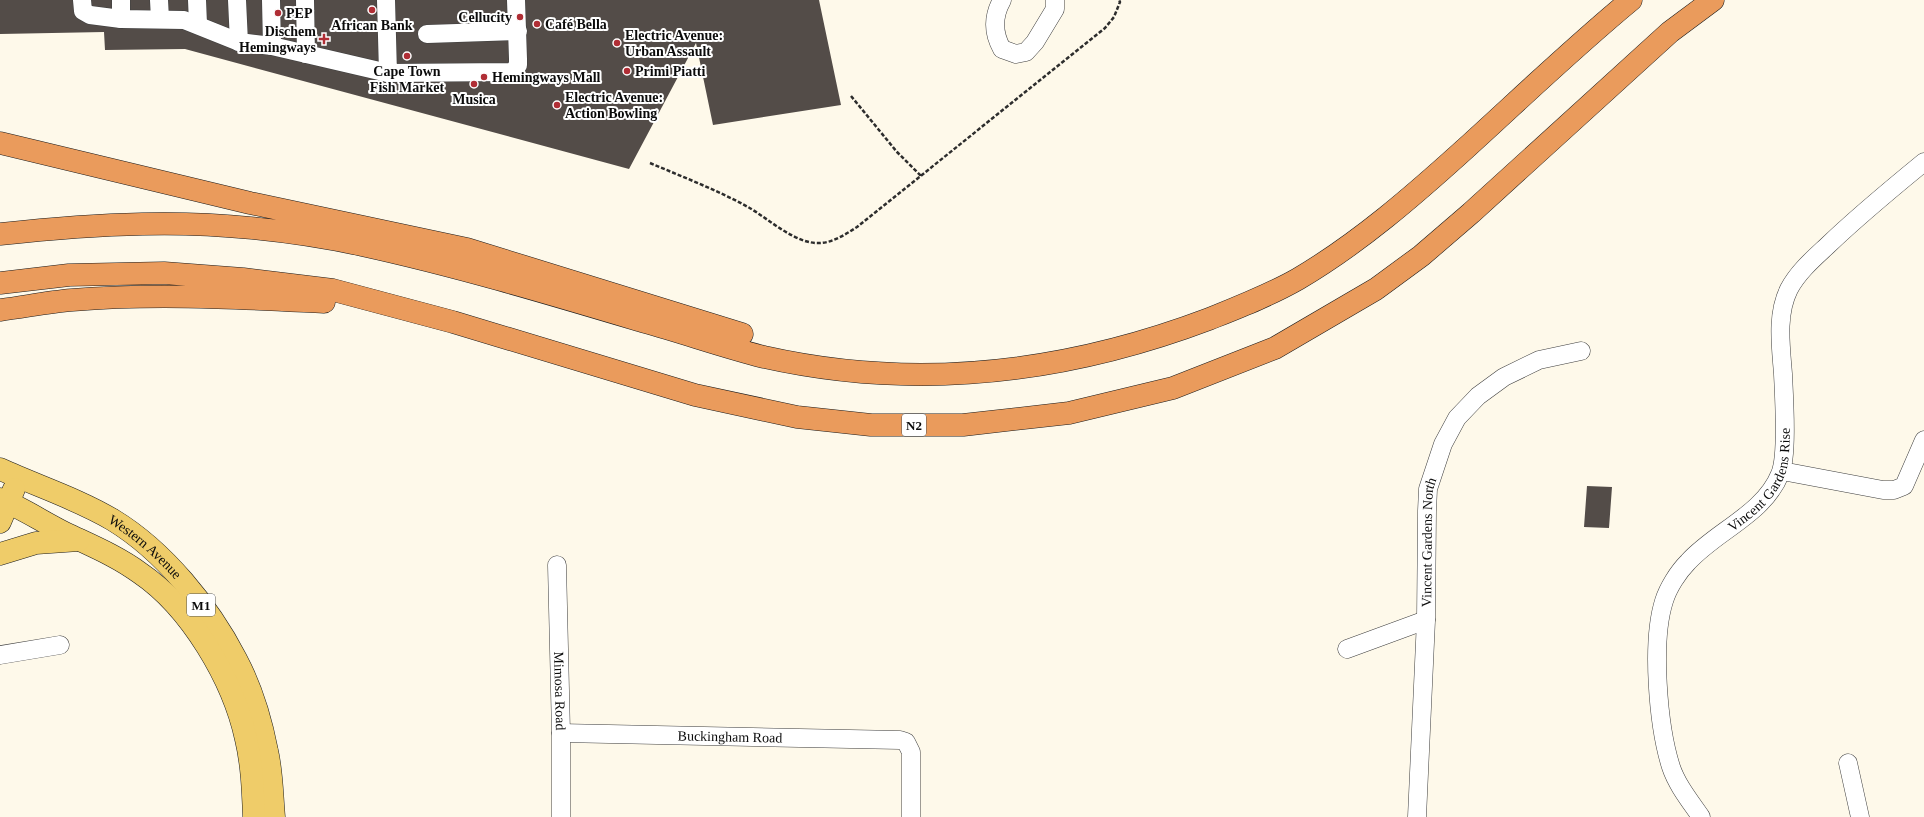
<svg xmlns="http://www.w3.org/2000/svg" width="1924" height="817" viewBox="0 0 1924 817" font-family="Georgia,serif">
	<style>
		.building { fill: #534c48 }
		.lines { fill: none; stroke-linecap: round; stroke-linejoin: round }
		.minor-casing { stroke: #3e3e3e; stroke-width: 19 }
		.major-casing { stroke: #1c1c1c; stroke-width: 23 }
		.highway-casing { stroke: #1c1c1c; stroke-width: 23 }
		.path { stroke: #2d2d2d; stroke-width: 2.5; stroke-dasharray: 4 2; stroke-linecap: butt }
		.minor { stroke: #fff; stroke-width: 18 }
		.major { stroke: #efcc69; stroke-width: 22 }
		.highway { stroke: #ea9b5c; stroke-width: 22 }
		.poi-dot { fill: #b02e35; stroke: #fff; stroke-width: 1.5 }
		.labels { text-anchor: middle; stroke-width: 4; stroke-linejoin: round; paint-order: stroke }
		.shield { fill: #fff; stroke: #545454; stroke-width: 1 }
		.shield-label { font-size: 13px; font-weight: bold; fill: #0b0b0b }
		.poi-label { font-size: 14px; font-weight: bold; fill: #0b0b0b; stroke: #fff; text-anchor: start }
		.street-label { font-size: 14px; fill: #0b0b0b; stroke: #fff }
	</style>
	<rect width="100%" height="100%" fill="#fef9ea"/>
	<!-- building -->
	<path class="building" d="M0 0H819L841 105 713 125 696 43 629 169 185 49 105 50 104 32 0 34Z
		M1587 486 1612 487 1609 528 1584 527Z"/>
	<g class="lines">
		<defs>
			<g id="minor">
				<path d="M82 0 83 11 90 15 121 19 184 20 239 42"/>
				<path d="M121 0V19"/>
				<path d="M159 0 160 19"/>
				<path d="M197 0 198 24"/>
				<path d="M237 0 239 42 272 46 388 73"/>
				<path d="M271 0 272 46"/>
				<path d="M305 0 306 54"/>
				<path d="M386 0 388 73 513 72 518 65V59L516 0"/>
				<path d="M1002 0C993 16 993 33 1002 49L1016 54 1026 52 1035 42 1055 9V0"/>
				<path d="M427 34 518 31"/>
				<path d="M1782 471 1883 490H1894L1904 486 1924 440"/>
				<path id="s1" d="M557 565 561 733V817"/>
				<path d="M1347 649 1426 620"/>
				<path d="M0 655 60 645"/>
				<path id="s2" d="M561 733 900 740 906 742 911 752V817"/>
				<path d="M1848 763 1860 817"/>
				<path id="s3" d="M1417 817 1426 620 1427 511 1428 489 1443 444 1457 418 1478 396 1504 377 1539 360 1581 351"/>
				<path id="s4" d="M1701 817C1690 801 1677 785 1671 767 1658 726 1651 642 1664 601 1668 588 1678 572 1688 562 1716 531 1764 514 1780 474 1788 456 1784 396 1783 374 1781 347 1776 315 1789 289 1798 272 1813 259 1827 246 1858 216 1891 189 1924 162"/>
			</g>
			<g id="major">
				<path id="s5" d="M0 469C37 486 78 499 113 520 164 551 209 607 236 659 251 687 261 720 267 751 272 772 272 795 274 817"/>
				<path d="M0 499C22 508 43 522 65 533 90 545 117 556 140 573 190 607 233 679 246 739 252 764 253 791 254 817"/>
				<path d="M0 522 14 489"/>
				<path d="M0 554 36 543 79 540"/>
			</g>
			<path id="highway" d="M0 143 250 203 467 249 742 334
				M0 234C47 229 94 225 142 224 213 222 293 230 362 245 458 266 551 294 645 322 685 333 724 347 764 357 915 391 1066 373 1209 319 1239 307 1270 295 1298 279 1359 243 1413 196 1466 148 1521 98 1574 47 1631 0
				M0 283 69 275 164 273 243 279 333 290 453 322 695 395 797 417 871 425H963L1069 413 1173 388 1275 348 1376 289 1421 256 1471 213 1670 32 1713 0
				M0 310C24 307 48 302 72 300 156 293 240 298 324 302"/>
		</defs>
		<!-- minor casing -->
		<use href="#minor" class="minor-casing"/>
		<!-- major casing -->
		<use href="#major" class="major-casing"/>
		<!-- highway casing -->
		<use href="#highway" class="highway-casing"/>
		<!-- path -->
		<path class="path" d="M851 96 897 152 921 176
			M650 163C683 177 717 190 748 207 769 219 796 245 821 243 834 242 846 234 857 227L1105 28 1114 17 1120 2 1119 0"/>
		<!-- minor -->
		<use href="#minor" class="minor"/>
		<!-- major -->
		<use href="#major" class="major"/>
		<!-- highway -->
		<use href="#highway" class="highway"/>
	</g>
	<!-- markers -->
	<g class="poi-dot">
		<circle cx="372" cy="10" r="4"/>
		<circle cx="278" cy="13" r="4"/>
		<circle cx="520" cy="17" r="4"/>
		<circle cx="537" cy="24" r="4"/>
		<path d="M322 33h4v4h4v4h-4v4h-4v-4h-4v-4h4z"/>
		<circle cx="617" cy="43" r="4"/>
		<circle cx="407" cy="56" r="4"/>
		<circle cx="627" cy="71" r="4"/>
		<circle cx="484" cy="77" r="4"/>
		<circle cx="474" cy="84" r="4"/>
		<circle cx="557" cy="105" r="4"/>
	</g>
	<g class="labels">
		<!-- shield labels -->
		<g class="shield">
			<rect x="902" y="414" width="24" height="22" rx="3"/>
			<rect x="187" y="594" width="28" height="22" rx="3"/>
		</g>
		<g class="shield-label">
			<text x="914" y="430">N2</text>
			<text x="201" y="610">M1</text>
		</g>
		<!-- poi labels -->
		<g class="poi-label">
			<text x="286" y="18">PEP</text>
			<text x="512" y="22" text-anchor="end">Cellucity</text>
			<text x="545" y="29">Café Bella</text>
			<text x="372" y="30" text-anchor="middle">African Bank</text>
			<text x="316" y="36" text-anchor="end">Dischem<tspan x="316" dy="16">Hemingways</tspan></text>
			<text x="625" y="40">Electric Avenue:<tspan x="625" dy="16">Urban Assault</tspan></text>
			<text x="407" y="76" text-anchor="middle">Cape Town<tspan x="407" dy="16">Fish Market</tspan></text>
			<text x="635" y="76">Primi Piatti</text>
			<text x="492" y="82">Hemingways Mall</text>
			<text x="565" y="102">Electric Avenue:<tspan x="565" dy="16">Action Bowling</tspan></text>
			<text x="474" y="104" text-anchor="middle">Musica</text>
		</g>
		<!-- street labels -->
		<g class="street-label">
			<text dy="5" stroke="none"><textPath href="#s4" startOffset="387">Vincent Gardens Rise</textPath></text>
			<text dy="5" stroke="none"><textPath href="#s3" startOffset="275">Vincent Gardens North</textPath></text>
			<text dy="5" stroke="none"><textPath href="#s5" startOffset="166">Western Avenue</textPath></text>
			<text dy="5" stroke="none"><textPath href="#s1" startOffset="126">Mimosa Road</textPath></text>
			<text dy="5" stroke="none"><textPath href="#s2" startOffset="169">Buckingham Road</textPath></text>
		</g>
	</g>
</svg>
